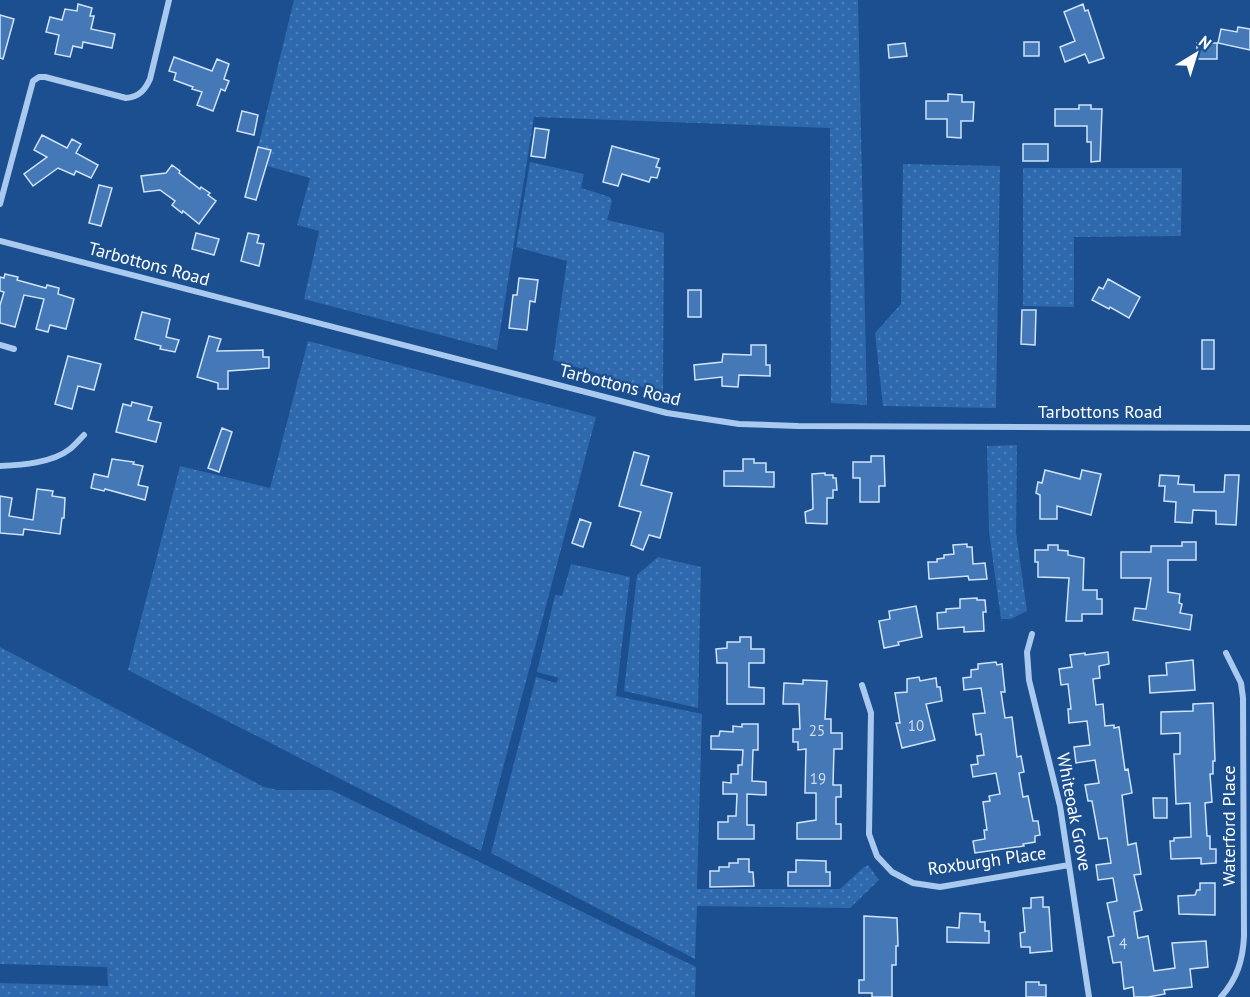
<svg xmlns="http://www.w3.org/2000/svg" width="1250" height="997" viewBox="0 0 1250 997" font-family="'PT Sans',sans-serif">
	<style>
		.grass { fill: url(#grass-dots) }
		.building { fill: #4478b7; stroke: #cfe3fa; stroke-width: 1.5 }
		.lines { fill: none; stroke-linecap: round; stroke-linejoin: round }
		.minor { stroke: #a9c9ee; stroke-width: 6 }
		.labels { text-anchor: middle; stroke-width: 4.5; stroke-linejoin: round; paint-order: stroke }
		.number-label { font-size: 15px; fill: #d0dded }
		.street-label { font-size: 18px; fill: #fff; stroke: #1b4f8f }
	</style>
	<defs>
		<pattern id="grass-dots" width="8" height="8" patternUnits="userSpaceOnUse" patternTransform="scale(1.5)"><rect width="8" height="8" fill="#2e69ad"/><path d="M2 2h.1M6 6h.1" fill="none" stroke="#4d80b9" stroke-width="1.8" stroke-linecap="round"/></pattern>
	</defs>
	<rect width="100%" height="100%" fill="#1b4f8f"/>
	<!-- grass -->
	<path class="grass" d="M294 0H858L867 405 831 403 830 128 534 117 497 350 304 299 319 231 297 225 310 178 267 166 271 150 258 147Z
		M530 162 584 174 581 188 610 197 612 201 607 220 664 233 663 393 553 360 567 261 516 247Z
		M903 164 1000 166 996 408 883 406 875 333 901 304Z
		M1023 168H1182L1181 236 1074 237V307L1023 306Z
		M308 341 596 417 481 851 128 670 180 466 270 488Z
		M1017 445 1016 533 1027 611 1011 619H1001L989 532 987 446Z
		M658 557 701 567 698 708 624 691 637 575Z
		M571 564 630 577 616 696 702 714 697 889H840L863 868 868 865 879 880 850 908 697 906 695 959 491 853 536 677 556 683 559 678 537 672 555 595 562 596Z
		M0 647 264 787 277 790H331L696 967 695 997H0V983L108 986 107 967 0 964Z"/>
	<!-- building -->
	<path class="building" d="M78 4 92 8 90 16H94L91 29 115 34 112 48 83 42 82 48 73 46 70 57 55 54 59 35 46 32 50 17 62 20 65 9 77 11Z
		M1083 4 1085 11 1088 10 1104 58 1089 63 1085 54 1065 62 1060 47 1075 41 1064 12Z
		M0 15 14 19 3 59 0 58Z
		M1238 27 1250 29V50L1218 43 1221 29 1237 32Z
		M1024 42H1039V56H1024Z
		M905 43 907 56 889 58 888 45Z
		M1197 43H1217V59H1197Z
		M174 57 212 71 217 59 229 64 224 79 229 81 225 91 221 89 213 111 197 105 202 92 192 89 193 87 174 80 176 73 169 71Z
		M948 94 962 95V102H974L973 121H961V138L947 137V119H926V101H948Z
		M1079 105H1091V109H1102L1100 161 1091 162V142H1087V126H1055V109H1079Z
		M242 111 258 115 254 135 237 131Z
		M535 128 549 130 545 158 531 156Z
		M42 135 67 148 72 139 81 144 76 153 98 165 91 178 76 171 74 175 58 168 33 186 24 174 47 157 34 150Z
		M1023 144H1048V161H1023Z
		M612 146 659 159 656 167 660 168 657 178 651 177 649 182 622 174 618 186 603 182Z
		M258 147 271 150 256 200 245 197Z
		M172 165 180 171 179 173 200 189 201 187 210 193 208 195 216 201 199 224 183 211 182 213 172 205 175 201 160 190 144 192 141 176 166 173Z
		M99 185 112 188 101 226 89 223Z
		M196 233 219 239 214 255 192 249Z
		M248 233 259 235 257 243 264 244 259 266 241 261Z
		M5 274 18 277 17 280 46 288 47 285 59 288 58 294 74 299 66 329 50 325 48 332 36 329 44 299 24 295 15 327 0 323V305L4 292 0 291V277L4 278Z
		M519 278 538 280 535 302 530 301 527 330 509 328 513 295H517Z
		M1108 279 1140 297 1129 318 1110 307 1109 309 1092 300 1099 287 1103 289Z
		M688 290H701V317H688Z
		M1022 310H1036L1035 345 1021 344Z
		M142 312 170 319 166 337 179 340 175 352 160 349 161 346 135 339Z
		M209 336 221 339 217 351 263 350V357H269V368L228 371V389H218V383L197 377Z
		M1202 340H1214V369H1202Z
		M751 345H766V365H770V376L739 375 738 387 722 386V377L695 380 694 365 722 362 723 354 751 355Z
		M68 356 101 364 94 390 78 386 72 409 55 404Z
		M132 402 152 407 148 420 161 423 156 442 116 432 123 404 131 406Z
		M222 428 232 432 219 472 208 468Z
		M634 452 649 456 641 485 672 493 660 538 649 535 643 550 631 545 641 512 619 506Z
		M871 456H884L885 486H879V502H860V478H853V462H871Z
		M112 459 134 462 133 464 143 466 138 485 148 487 145 500 105 489 104 491 91 488 94 474 108 477Z
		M743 459H754V463H766V472H774V487L724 486V471H743Z
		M1045 470 1080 479 1082 470 1101 474 1091 515 1057 506V519H1040V495L1036 493 1038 482 1042 483Z
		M825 473V475H833V478H836L837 490H833V498H827V524L806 523 805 512 813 509 812 474Z
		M1160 475 1179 476 1178 484 1194 485V492H1224L1225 475H1239L1236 525 1216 524V511L1193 510 1192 523 1175 522 1176 502 1164 501 1165 486H1159Z
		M37 489 53 491 52 496 65 498 64 518H62L60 534 24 529 23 535 0 533V496L12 498 9 516 33 520Z
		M580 519 591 523 583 547 572 543Z
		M1182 542H1196V560H1168V592L1180 594 1179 603 1182 604 1180 613 1192 615 1190 630 1133 620 1135 608 1146 609 1151 578H1121V552H1151V546H1182Z
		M967 544V547H972L973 564 985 563 987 579 969 580 968 576 929 579 928 562H937V559L944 558V555L954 554 953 545Z
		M1048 545H1058V550L1068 551V555L1084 558 1083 590H1097V599H1102V614H1082V621H1066L1069 578 1038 577V562H1035V550H1048Z
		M977 598V600H985L986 612H983L984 631 964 632V627L938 629 937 613 946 612V609L960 608V599Z
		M916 606 922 637 898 642 899 645 884 648 879 621 890 619 889 611Z
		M740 637H751V649H764V663H749V687L764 688V704H727V663H717L716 649 727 648V642H740Z
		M1108 652 1109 664 1099 666 1100 678 1093 679 1096 705 1103 704 1105 726 1114 725V728L1119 727 1125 770 1128 769 1132 793 1122 795 1128 845 1136 843 1141 874 1134 875 1142 910 1134 912 1138 938 1148 936 1154 971 1175 968 1172 943 1206 941 1208 967 1190 969 1192 987 1164 990 1165 994 1148 997H1134L1133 987 1124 989 1121 962 1113 963 1108 937 1114 936 1107 903 1117 901 1113 878 1098 880 1096 865 1111 863 1107 838 1099 839 1092 801H1088L1085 785 1099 783 1095 760 1076 763 1074 747 1090 745 1087 721 1069 723 1068 709H1071L1068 684 1061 685 1059 669 1072 667 1070 655 1085 653V655Z
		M1193 660 1195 690 1150 693 1149 676 1167 675 1166 663Z
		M996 662 997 665 1002 664 1005 692H1001L1005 718 1012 717 1017 757 1021 756 1024 772 1019 773 1023 797 1028 796 1033 821H1038L1040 835 1035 836V842L1023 844 1024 846 975 853 973 841 985 839 984 830H987L983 802 990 801 989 796 1000 794 996 773 973 777 971 765 978 764 977 756 984 755 981 734 976 735 973 714 985 713 981 688 964 690 963 678 971 677V670L978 669V664Z
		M919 677 920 681 936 678 937 687H940L942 701 926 704 935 740 902 748 896 723H900L895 693 907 692V679Z
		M803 680 827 681 825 719H831V733H842V749H834L833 785H841V797H836V824H841V839H797V823L816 820V793H805L806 749 798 750V742H793V729H800L799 704H783L784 683 803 684Z
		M1213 703 1215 761H1213V774H1210L1212 802 1205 803 1207 836H1210V849H1216V863L1201 864V858L1171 859 1170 841H1174V838L1191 837 1190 803 1176 804 1174 754H1180V733L1161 734V712L1193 711V704Z
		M742 724H758V750H753L752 781 766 782V795L747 794V825H754V839H718V822H728V816H736L737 794H723V782L731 783V774H738V765H742L743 750 711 749V736H719L720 731 733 732V726L742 727Z
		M1153 798H1167V818H1154Z
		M738 859H749V872H753L754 886 710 887V871H719V867H729V863H738Z
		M796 860 826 861V872H830V886H788V872H796Z
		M1200 883H1215V915L1179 914 1178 896 1195 895 1197 890H1200Z
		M1043 897V907H1049L1052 951 1030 953V947H1021L1020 933 1025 932 1023 908H1031V898Z
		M960 913 980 914V922H985V931H989V943L947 942V927L959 928Z
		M864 916 897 918 898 946H896V965H892V997H872V993H859V980H864Z
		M1026 982H1039V985H1046V997H1026Z"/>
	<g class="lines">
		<!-- minor -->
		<path class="minor" d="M0 204 33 81 39 77H45L126 98C139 97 145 90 150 79L169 0
			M0 241 667 413 739 424 798 426 1250 428
			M0 345 14 349
			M0 466C22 465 52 463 70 449 75 445 80 439 84 435
			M1032 634 1027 652 1029 680 1060 806 1089 997
			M862 685 871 713 869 834 877 856 892 872 913 883 940 887 1069 865
			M1221 997C1237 979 1243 960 1244 936L1243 698 1241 683 1226 653"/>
	</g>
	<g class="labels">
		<!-- number labels -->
		<g class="number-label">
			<text x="916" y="731">10</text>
			<text x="817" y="736">25</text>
			<text x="818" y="784">19</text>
			<text x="1123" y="949">4</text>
		</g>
		<!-- street labels -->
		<g class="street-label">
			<text transform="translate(149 264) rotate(15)" y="6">Tarbottons Road</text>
			<text transform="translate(620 385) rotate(14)" y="6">Tarbottons Road</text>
			<text x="1100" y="418">Tarbottons Road</text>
			<text transform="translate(1074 812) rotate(79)" y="6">Whiteoak Grove</text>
			<text transform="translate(1229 826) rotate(-90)" y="6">Waterford Place</text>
			<text transform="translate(987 861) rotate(-8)" y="6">Roxburgh Place</text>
		</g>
	</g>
	<!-- north arrow -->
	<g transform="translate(1196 54) rotate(38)" stroke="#1b4f8f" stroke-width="4.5" paint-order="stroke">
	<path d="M0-4.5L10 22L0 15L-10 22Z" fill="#ffffff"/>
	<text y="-9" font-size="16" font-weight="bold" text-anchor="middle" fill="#ffffff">N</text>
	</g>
</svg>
